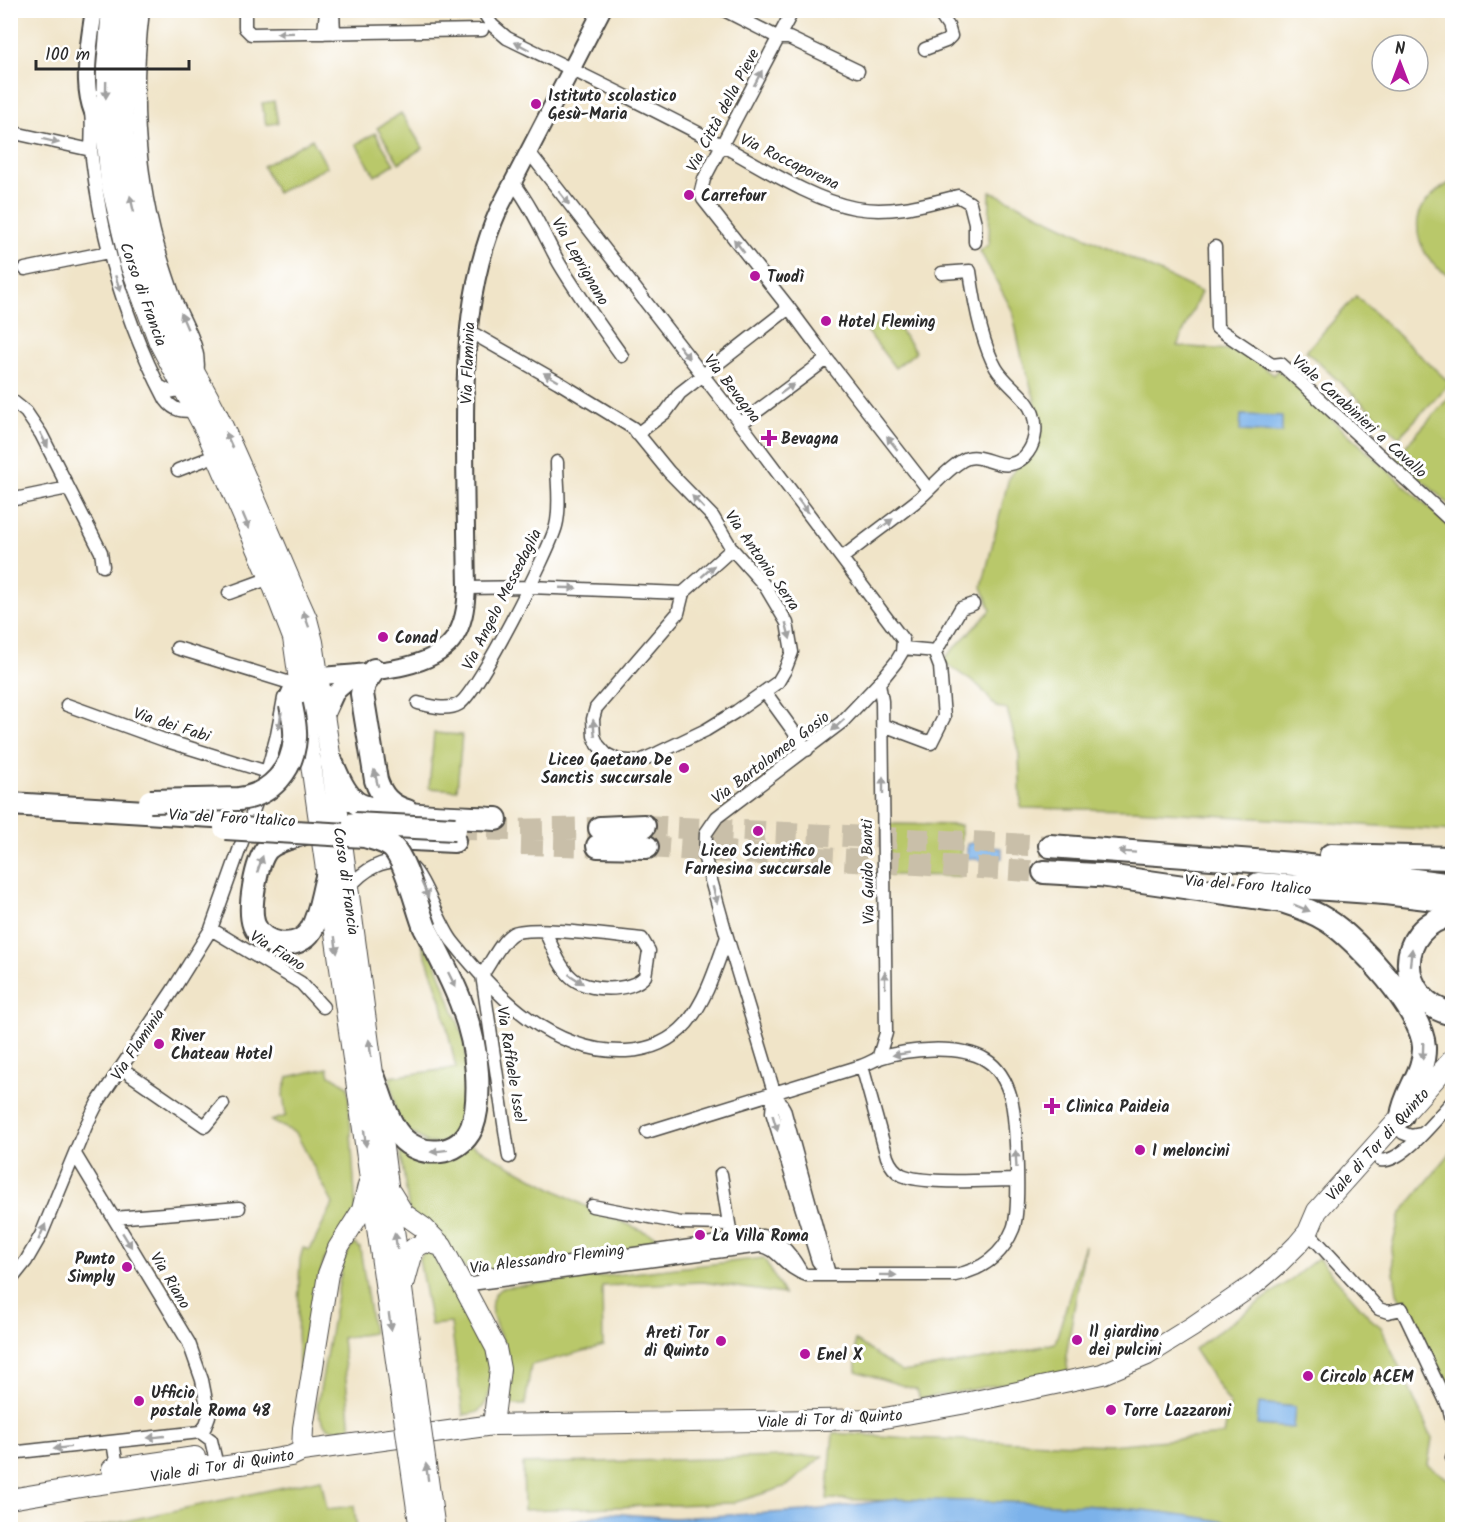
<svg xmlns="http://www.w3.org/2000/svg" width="1463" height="1540" viewBox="0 0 1463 1540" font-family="Kalam,sans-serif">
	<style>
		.green { fill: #b9c86a; stroke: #727a4a; stroke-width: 1.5 }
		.water { fill: #7bb2ea; stroke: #536e8a; stroke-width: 1.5 }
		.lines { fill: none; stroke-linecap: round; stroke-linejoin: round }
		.highway-tunnel { stroke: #c9bfa9; stroke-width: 22; stroke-dasharray: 22 11; stroke-linecap: butt }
		.street-casing { stroke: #494743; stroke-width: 15 }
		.secondary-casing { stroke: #494743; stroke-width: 20 }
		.primary-casing { stroke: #494743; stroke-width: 22 }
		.highway-casing { stroke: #494743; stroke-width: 26 }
		.street { stroke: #fff; stroke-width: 12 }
		.secondary { stroke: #fff; stroke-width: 16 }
		.primary { stroke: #fff; stroke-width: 20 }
		.highway { stroke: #fff; stroke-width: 22 }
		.primary-bridge-casing { stroke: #494743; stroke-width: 22; stroke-linecap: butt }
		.highway-bridge-casing { stroke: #494743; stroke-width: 26; stroke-linecap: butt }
		.primary-bridge { stroke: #fff; stroke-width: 20 }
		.highway-bridge { stroke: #fff; stroke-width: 22 }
		.oneway { fill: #a0a0a0 }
		.poi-dot { fill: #b5179e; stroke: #fff; stroke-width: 2 }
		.labels { text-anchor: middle; stroke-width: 6; stroke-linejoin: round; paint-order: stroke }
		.poi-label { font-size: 16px; font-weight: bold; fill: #2b2b2b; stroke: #fff; text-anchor: start }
		.street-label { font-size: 16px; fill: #2b2b2b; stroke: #fff }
	</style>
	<rect width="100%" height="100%" fill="#fff"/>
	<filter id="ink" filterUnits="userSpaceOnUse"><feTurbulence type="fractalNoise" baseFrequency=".0167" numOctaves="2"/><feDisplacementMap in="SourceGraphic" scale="12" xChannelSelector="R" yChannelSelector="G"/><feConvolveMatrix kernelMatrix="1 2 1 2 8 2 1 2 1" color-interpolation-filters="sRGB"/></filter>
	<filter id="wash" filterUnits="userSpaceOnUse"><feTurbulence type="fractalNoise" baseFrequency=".008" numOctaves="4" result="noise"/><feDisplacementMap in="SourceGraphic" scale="24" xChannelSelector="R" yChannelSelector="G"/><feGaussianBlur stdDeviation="1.35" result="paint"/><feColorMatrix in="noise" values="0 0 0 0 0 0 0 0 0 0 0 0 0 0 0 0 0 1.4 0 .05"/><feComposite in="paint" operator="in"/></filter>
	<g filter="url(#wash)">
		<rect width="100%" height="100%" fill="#f0e4c8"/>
		<!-- green -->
		<path class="green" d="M274 101 278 123 266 125 262 103Z
			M401 113 423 148 399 163 377 128Z
			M375 133 394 164 375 176 356 144Z
			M312 139 327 167 277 193 263 166Z
			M1452 182V276C1430 268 1415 243 1418 219 1421 202 1438 189 1452 182Z
			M990 191 1201 292 1177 346 1243 351 1274 375 1278 370 1452 529V831L1135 810 1021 808 1019 754 1007 709 996 707 980 687 942 661 991 610 982 587 1009 477 1041 436 1034 397 1022 358 1012 310 980 251 989 244Z
			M1356 296 1450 383 1399 437 1306 351Z
			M889 315 916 352 895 368 867 331Z
			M1452 394V507L1396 457Z
			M434 733 462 735 457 790 429 788Z
			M889 824 961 825 960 876 889 875Z
			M421 942 435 960 466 1044 467 1124 437 1148 398 1125 390 1077 456 1068 441 1000Z
			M328 1068 330 1075 348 1086 356 1211 324 1260 300 1378 297 1334 300 1259 303 1248 310 1250 333 1204 296 1133 271 1121 286 1116 283 1094 288 1077Z
			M399 1143H468L583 1205 671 1243 476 1272 461 1266 409 1211Z
			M1452 1151V1401L1397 1293 1391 1250 1401 1213Z
			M355 1244 360 1248 373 1333 342 1338 351 1430C330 1431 322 1429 317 1407L343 1261 351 1247Z
			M1085 1245 1066 1356 1068 1372 920 1399 917 1390 856 1371 855 1340 902 1372 990 1358 1055 1343Z
			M424 1252 432 1253 489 1356C493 1371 493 1403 477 1412 474 1414 467 1414 463 1415L451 1323 431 1325 419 1259Z
			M764 1258 784 1294 703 1282 602 1286 603 1346 531 1365 525 1405H511C510 1389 511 1369 507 1353 501 1332 479 1305 501 1288Z
			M1318 1258 1372 1320 1381 1327 1432 1438 1428 1465 1452 1482V1529H1233L1103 1506 827 1499 833 1433 909 1438 1110 1445 1224 1435 1230 1404 1194 1349 1289 1281Z
			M823 1456 787 1486 733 1503 524 1510 523 1464Z
			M321 1479 327 1509 354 1506 357 1529 84 1530Z"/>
		<!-- water -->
		<path class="water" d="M1241 415 1282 416V433L1240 431Z
			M989 839 991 845 988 847 1002 848V858L988 861 967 858V844Z
			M1259 1403 1295 1407 1293 1428 1257 1425Z
			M898 1499C1019 1503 1141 1501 1258 1529H536L609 1513 673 1518 806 1511Z"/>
	</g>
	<g filter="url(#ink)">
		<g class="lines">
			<!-- highway-tunnel -->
			<path class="highway-tunnel" d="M644 826 1050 846
				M455 829 514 830 600 828
				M521 844 598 846
				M647 847 1044 872"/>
			<defs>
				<path id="street" d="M143 10C134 85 136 159 154 232 160 256 168 279 176 302 185 325 202 348 197 374
					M245 10V28L251 34 482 30
					M333 10 334 33
					M482 10 492 25 507 38C579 73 652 108 723 146 762 167 812 200 855 208 891 214 923 205 958 196L970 203 975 223V242
					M724 10 779 38H789L858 71
					M324 33 326 10
					M925 49 946 41 951 36 948 26 937 10
					M91 112C93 128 90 143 92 158 102 244 126 324 166 400 174 411 183 412 195 410
					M10 132 91 150
					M529 152 747 432 903 640 902 652 896 662 879 683 842 722 717 817 706 833 705 859 727 937 774 1092 772 1112 818 1261 829 1275
					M513 182C532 207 544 235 559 263 578 295 600 325 622 356
					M1215 247 1217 328 1272 365 1281 364 1452 522
					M25 269 108 252
					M789 308 703 199 701 191 704 179 793 10
					M467 330 558 382 633 428 669 472 713 517 732 549 765 586 787 623 792 652 785 670 778 682 737 711 706 730 658 753 640 761H629L618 760 606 754 598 745 594 736 593 719 596 708 678 613 683 593
					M827 359 928 489
					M159 386 170 392 188 388
					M10 399 26 412 41 434 101 552 103 566
					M637 434 666 412 680 393 789 308 827 359 740 424
					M178 470 217 455
					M10 500 68 488
					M842 558C866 539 891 521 915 502 932 489 944 471 963 460 983 449 1002 477 1024 457 1035 446 1038 428 1033 414 1027 396 1006 385 996 368 981 342 974 300 970 271L942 273
					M467 588 529 587 683 593
					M229 593 270 578
					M683 593 732 549
					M177 648 287 682
					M903 648 936 651 961 608 973 604
					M765 692 807 750
					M418 703C431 706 447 711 459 704 477 694 549 552 556 526 561 506 557 483 557 462
					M67 705 164 740 267 772
					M883 725 931 743 944 717 940 667 934 651
					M348 889C361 872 388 852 411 867 424 876 439 925 453 942 496 996 552 1054 626 1051 649 1050 671 1041 687 1023 707 999 716 967 727 937
					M211 929 301 983 323 1007
					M482 975C490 964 501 941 512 934 528 924 619 937 642 939L649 951 645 976C631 993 586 992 571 977 559 966 552 946 545 931
					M482 975 509 1157
					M878 1059 886 1033 882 701 879 683
					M862 1066 887 1157C890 1165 894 1171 902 1175 924 1185 990 1180 1016 1180
					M121 1068 205 1126 223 1104
					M774 1092 784 1109 829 1274
					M1403 1133 1411 1136 1422 1134
					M75 1154 189 1343 202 1380 209 1416 205 1427 200 1432
					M1380 1160C1401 1165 1437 1117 1452 1102
					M721 1174 730 1230
					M592 1206 681 1223 729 1224
					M114 1218 239 1208
					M1308 1232 1379 1309 1388 1312 1402 1309 1449 1408 1452 1421
					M484 1275 762 1236C779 1238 792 1256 800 1270
					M10 1281 26 1261 41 1235 86 1126 98 1102 173 990 211 929 267 772 277 735 284 698
					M463 1285 761 1246C779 1248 785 1269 807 1275H955C982 1270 1002 1256 1013 1229 1021 1210 1016 1119 1011 1098 1007 1084 999 1068 986 1060 960 1044 907 1049 879 1058 872 1061 865 1065 858 1067L647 1132
					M113 1442 118 1473
					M10 1453 200 1432 211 1440 215 1457 212 1461 202 1463
					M1452 1457V1458"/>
				<path id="secondary" d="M94 10C89 45 76 105 106 131L111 130
					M306 678C347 671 424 676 452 641 464 626 466 606 467 588 466 535 465 481 465 428 465 352 468 279 499 209L602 10
					M324 718 336 692 358 673"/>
				<path id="primary" d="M112 10 107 67 106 131 111 183 130 264 159 342 207 433 270 578 293 638 403 1410
					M129 10C113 124 127 222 171 327 184 358 204 386 218 416 245 474 270 533 295 592L307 619 313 642 331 761 418 1408
					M391 1193 404 1214 424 1228 442 1246 496 1348 500 1369 493 1425
					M405 1281 414 1248 426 1242 442 1246
					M302 1451 303 1428 328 1274 338 1248 362 1210 368 1185
					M112 1469 195 1457
					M10 1499 93 1485 263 1461 291 1456 302 1451 493 1425 879 1419 961 1404 1102 1374 1147 1355 1192 1327 1256 1283 1276 1266 1297 1245 1308 1232 1317 1211 1452 1060"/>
				<path id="highway" d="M374 670 364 684 362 694 376 780C381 796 390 806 407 811
					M291 705 292 696 299 680
					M331 761C337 775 343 791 354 801 372 817 468 817 496 819
					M10 804 230 817
					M600 828 644 826
					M305 833C293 837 276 840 267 849 256 862 248 909 254 925 263 947 298 951 311 930 320 915 322 895 327 877
					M370 837 454 841
					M598 846 647 847
					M1050 846 1294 864 1452 885
					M1331 855 1452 858
					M1044 872 1114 876
					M1100 875 1282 901C1298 906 1314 912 1328 921 1357 939 1423 1012 1424 1047 1425 1073 1405 1091 1402 1116
					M1258 884 1385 893 1452 901
					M1452 915C1394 927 1395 1000 1452 1014
					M374 1078C381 1097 387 1121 400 1136 420 1159 459 1157 472 1127 478 1111 478 1090 477 1073 474 1019 449 974 425 928"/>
			</defs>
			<!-- street casing -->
			<use href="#street" class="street-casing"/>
			<!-- secondary casing -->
			<use href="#secondary" class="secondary-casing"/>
			<!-- primary casing -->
			<use href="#primary" class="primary-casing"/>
			<!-- highway casing -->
			<use href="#highway" class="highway-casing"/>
			<!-- street -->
			<use href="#street" class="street"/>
			<!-- secondary -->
			<use href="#secondary" class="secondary"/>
			<!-- primary -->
			<use href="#primary" class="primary"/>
			<!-- highway -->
			<use href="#highway" class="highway"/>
			<defs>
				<path id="primary-bridge" d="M418 1408 435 1530
					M403 1410 420 1530"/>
				<path id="highway-bridge" d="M150 801 239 799C271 795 293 770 295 738 296 727 293 716 291 705
					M354 824 455 829
					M225 828 365 836C374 839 385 841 392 847 406 859 417 908 425 928"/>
			</defs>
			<!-- primary-bridge casing -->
			<use href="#primary-bridge" class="primary-bridge-casing"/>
			<!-- highway-bridge casing -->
			<use href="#highway-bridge" class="highway-bridge-casing"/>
			<!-- primary-bridge -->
			<use href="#primary-bridge" class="primary-bridge"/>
			<!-- highway-bridge -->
			<use href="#highway-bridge" class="highway-bridge"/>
		</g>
		<!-- one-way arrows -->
		<defs><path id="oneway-solid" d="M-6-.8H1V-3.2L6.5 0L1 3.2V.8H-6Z" transform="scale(1.5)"/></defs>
		<g class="oneway">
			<use href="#oneway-solid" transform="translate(285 33) rotate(179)"/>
			<use href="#oneway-solid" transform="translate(522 46) rotate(-152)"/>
			<use href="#oneway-solid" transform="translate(758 78) rotate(-62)"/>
			<use href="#oneway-solid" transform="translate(106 90) rotate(91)"/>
			<use href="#oneway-solid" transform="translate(51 141) rotate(14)"/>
			<use href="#oneway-solid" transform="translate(564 198) rotate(52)"/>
			<use href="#oneway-solid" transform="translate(132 204) rotate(-103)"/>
			<use href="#oneway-solid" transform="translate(739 246) rotate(-128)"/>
			<use href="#oneway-solid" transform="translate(118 284) rotate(72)"/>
			<use href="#oneway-solid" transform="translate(184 321) rotate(-113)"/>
			<use href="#oneway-solid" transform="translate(684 352) rotate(52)"/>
			<use href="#oneway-solid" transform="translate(551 377) rotate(-150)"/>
			<use href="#oneway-solid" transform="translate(787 389) rotate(-36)"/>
			<use href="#oneway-solid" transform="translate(44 440) rotate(63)"/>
			<use href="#oneway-solid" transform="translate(229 440) rotate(-114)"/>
			<use href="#oneway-solid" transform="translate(892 443) rotate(-128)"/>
			<use href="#oneway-solid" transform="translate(698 502) rotate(-134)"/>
			<use href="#oneway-solid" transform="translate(803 506) rotate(53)"/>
			<use href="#oneway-solid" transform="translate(246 521) rotate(67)"/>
			<use href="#oneway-solid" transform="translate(886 524) rotate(-37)"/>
			<use href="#oneway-solid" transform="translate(708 571) rotate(-42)"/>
			<use href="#oneway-solid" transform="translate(568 588) rotate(2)"/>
			<use href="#oneway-solid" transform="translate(306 619) rotate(-110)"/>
			<use href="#oneway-solid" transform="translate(788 631) rotate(75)"/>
			<use href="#oneway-solid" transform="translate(280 721) rotate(100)"/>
			<use href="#oneway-solid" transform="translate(838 725) rotate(137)"/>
			<use href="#oneway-solid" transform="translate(594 728) rotate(-96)"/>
			<use href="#oneway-solid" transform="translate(376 778) rotate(-104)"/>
			<use href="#oneway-solid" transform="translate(883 785) rotate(-90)"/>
			<use href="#oneway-solid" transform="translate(1127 852) rotate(-176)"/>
			<use href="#oneway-solid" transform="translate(260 864) rotate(-71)"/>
			<use href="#oneway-solid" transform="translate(425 890) rotate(66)"/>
			<use href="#oneway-solid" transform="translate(715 895) rotate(75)"/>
			<use href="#oneway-solid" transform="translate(1302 908) rotate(23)"/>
			<use href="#oneway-solid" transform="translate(336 945) rotate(82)"/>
			<use href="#oneway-solid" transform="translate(1411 957) rotate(-83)"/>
			<use href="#oneway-solid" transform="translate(576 979) rotate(33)"/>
			<use href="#oneway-solid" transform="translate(452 980) rotate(64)"/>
			<use href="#oneway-solid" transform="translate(885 980) rotate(-91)"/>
			<use href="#oneway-solid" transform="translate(370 1048) rotate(-98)"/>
			<use href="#oneway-solid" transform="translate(1423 1051) rotate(92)"/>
			<use href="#oneway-solid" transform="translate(901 1054) rotate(171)"/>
			<use href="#oneway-solid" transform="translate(775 1123) rotate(73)"/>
			<use href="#oneway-solid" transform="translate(365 1138) rotate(83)"/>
			<use href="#oneway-solid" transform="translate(439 1151) rotate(173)"/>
			<use href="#oneway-solid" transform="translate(1016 1159) rotate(-93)"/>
			<use href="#oneway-solid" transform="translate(42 1232) rotate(-66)"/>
			<use href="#oneway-solid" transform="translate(127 1240) rotate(58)"/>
			<use href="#oneway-solid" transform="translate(396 1241) rotate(-98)"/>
			<use href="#oneway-solid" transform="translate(888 1275) rotate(1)"/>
			<use href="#oneway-solid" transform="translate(390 1322) rotate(82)"/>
			<use href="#oneway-solid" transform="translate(156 1437) rotate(174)"/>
			<use href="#oneway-solid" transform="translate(62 1448) rotate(173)"/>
			<use href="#oneway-solid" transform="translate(427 1472) rotate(-98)"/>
		</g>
	</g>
	<!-- markers -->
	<g class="poi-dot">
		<circle cx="536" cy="104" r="6"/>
		<circle cx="689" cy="195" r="6"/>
		<circle cx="755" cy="276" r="6"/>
		<circle cx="826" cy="321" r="6"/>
		<path d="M766 429h6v6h6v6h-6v6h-6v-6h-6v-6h6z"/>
		<circle cx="383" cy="637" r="6"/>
		<circle cx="684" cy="768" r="6"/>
		<circle cx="758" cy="831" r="6"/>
		<circle cx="159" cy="1044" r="6"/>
		<path d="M1049 1097h6v6h6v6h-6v6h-6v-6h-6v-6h6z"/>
		<circle cx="1140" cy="1150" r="6"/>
		<circle cx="700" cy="1235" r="6"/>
		<circle cx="127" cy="1267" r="6"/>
		<circle cx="1077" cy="1340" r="6"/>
		<circle cx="721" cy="1341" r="6"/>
		<circle cx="805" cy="1354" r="6"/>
		<circle cx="1308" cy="1376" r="6"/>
		<circle cx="139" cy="1401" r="6"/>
		<circle cx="1111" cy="1410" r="6"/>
	</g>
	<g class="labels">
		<!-- poi labels -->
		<g class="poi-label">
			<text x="548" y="101">Istituto scolastico<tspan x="548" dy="18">Gesù-Maria</tspan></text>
			<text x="701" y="201">Carrefour</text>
			<text x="767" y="282">Tuodì</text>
			<text x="838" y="327">Hotel Fleming</text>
			<text x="781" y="444">Bevagna</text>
			<text x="395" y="643">Conad</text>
			<text x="672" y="765" text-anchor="end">Liceo Gaetano De<tspan x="672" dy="18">Sanctis succursale</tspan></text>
			<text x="758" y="856" text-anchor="middle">Liceo Scientifico<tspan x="758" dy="18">Farnesina succursale</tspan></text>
			<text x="171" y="1041">River<tspan x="171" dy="18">Chateau Hotel</tspan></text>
			<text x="1066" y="1112">Clinica Paideia</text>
			<text x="1152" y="1156">I meloncini</text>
			<text x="712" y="1241">La Villa Roma</text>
			<text x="115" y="1264" text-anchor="end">Punto<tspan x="115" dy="18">Simply</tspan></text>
			<text x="1089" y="1337">Il giardino<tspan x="1089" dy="18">dei pulcini</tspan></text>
			<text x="709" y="1338" text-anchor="end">Areti Tor<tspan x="709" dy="18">di Quinto</tspan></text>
			<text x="817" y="1360">Enel X</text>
			<text x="1320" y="1382">Circolo ACEM</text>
			<text x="151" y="1398">Ufficio<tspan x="151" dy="18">postale Roma 48</tspan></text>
			<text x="1123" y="1416">Torre Lazzaroni</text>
		</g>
		<!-- street labels -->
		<g class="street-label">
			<text transform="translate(722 110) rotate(-62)" y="6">Via Città della Pieve</text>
			<text transform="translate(790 161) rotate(26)" y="6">Via Roccaporena</text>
			<text transform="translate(581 261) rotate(60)" y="6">Via Leprignano</text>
			<text transform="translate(144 294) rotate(70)" y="6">Corso di Francia</text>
			<text transform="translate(467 363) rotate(-88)" y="6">Via Flaminia</text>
			<text transform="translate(733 388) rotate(52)" y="6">Via Bevagna</text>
			<text transform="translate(1360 416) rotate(42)" y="6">Viale Carabinieri a Cavallo</text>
			<text transform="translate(763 560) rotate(55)" y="6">Via Antonio Serra</text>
			<text transform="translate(501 599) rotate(-63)" y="6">Via Angelo Messedaglia</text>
			<text transform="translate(172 724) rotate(18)" y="6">Via dei Fabi</text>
			<text transform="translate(770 757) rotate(-37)" y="6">Via Bartolomeo Gosio</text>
			<text transform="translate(232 817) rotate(3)" y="6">Via del Foro Italico</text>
			<text transform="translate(867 872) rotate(-91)" y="6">Via Guido Banti</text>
			<text transform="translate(347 881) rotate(82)" y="6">Corso di Francia</text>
			<text transform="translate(1248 884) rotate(4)" y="6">Via del Foro Italico</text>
			<text transform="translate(278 950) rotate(32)" y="6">Via Fiano</text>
			<text transform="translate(137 1044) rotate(-56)" y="6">Via Flaminia</text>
			<text transform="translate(512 1064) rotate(81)" y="6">Via Raffaele Issel</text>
			<text transform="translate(1377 1144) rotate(-48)" y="6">Viale di Tor di Quinto</text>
			<text transform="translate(547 1258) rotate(-7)" y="6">Via Alessandro Fleming</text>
			<text transform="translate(171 1280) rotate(59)" y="6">Via Riano</text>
			<text transform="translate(830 1418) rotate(-3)" y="6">Viale di Tor di Quinto</text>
			<text transform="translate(222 1465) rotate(-9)" y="6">Viale di Tor di Quinto</text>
		</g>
	</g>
	<!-- margin -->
	<rect width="1463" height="1540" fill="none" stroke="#fff" stroke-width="36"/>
	<!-- north arrow -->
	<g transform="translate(1400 63)"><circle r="28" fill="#ffffff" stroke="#aaaaaa" stroke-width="1.5"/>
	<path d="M0-4.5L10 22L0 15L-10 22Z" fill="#b5179e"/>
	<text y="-9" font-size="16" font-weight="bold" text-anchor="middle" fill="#2b2b2b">N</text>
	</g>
	<!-- scale -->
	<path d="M36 60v9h153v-9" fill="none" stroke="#2b2b2b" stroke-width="3"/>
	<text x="45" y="60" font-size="18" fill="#2b2b2b" stroke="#ffffff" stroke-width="4.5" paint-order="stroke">100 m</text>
</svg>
